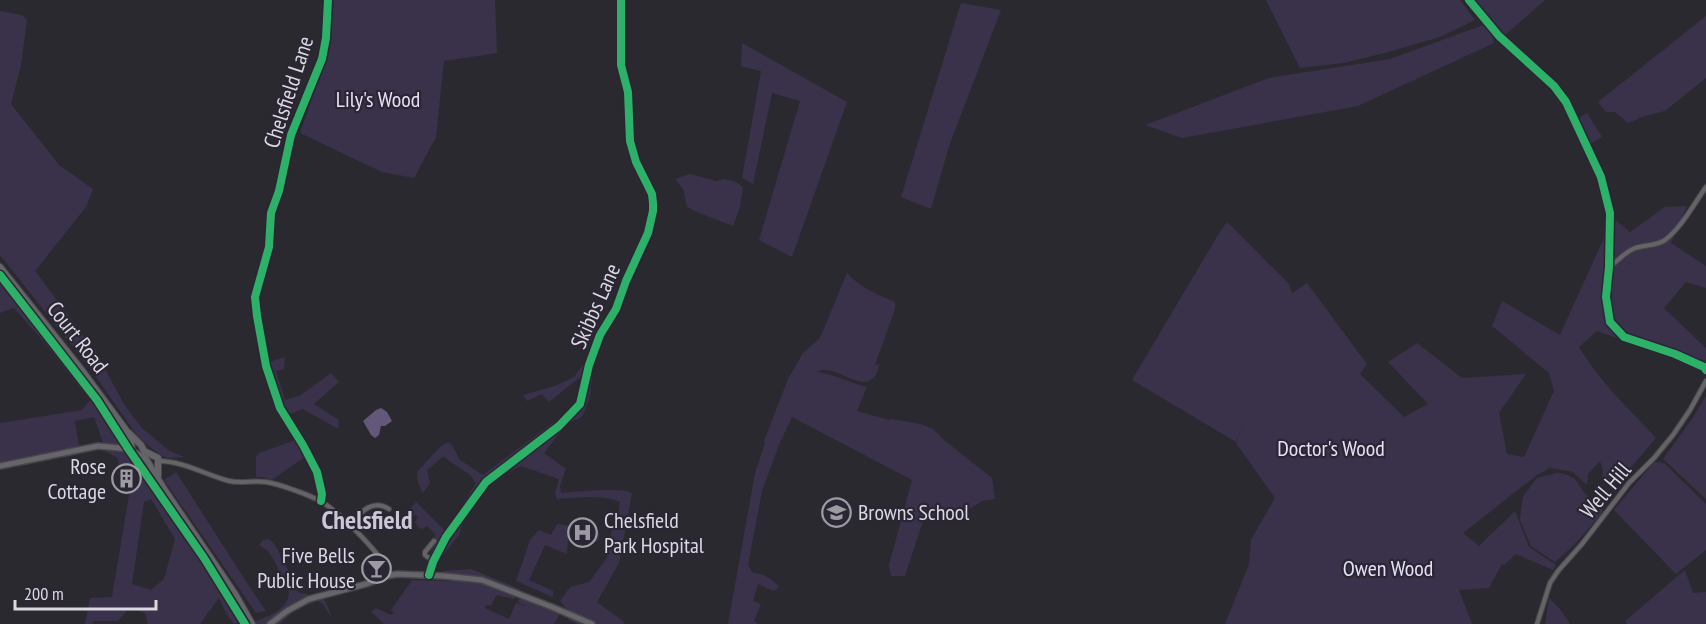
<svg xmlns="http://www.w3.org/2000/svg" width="1706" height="624" viewBox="0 0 1706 624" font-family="'PT Sans Narrow',sans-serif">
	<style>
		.green { fill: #3a314b; fill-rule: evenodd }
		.water { fill: #63577a }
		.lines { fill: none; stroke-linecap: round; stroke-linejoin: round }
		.street-casing { stroke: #48464b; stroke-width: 6 }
		.secondary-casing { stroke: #48464b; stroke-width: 8 }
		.primary-casing { stroke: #48464b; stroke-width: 8 }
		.street { stroke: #646366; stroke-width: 4 }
		.secondary { stroke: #66656a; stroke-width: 5 }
		.primary { stroke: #656468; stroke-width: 6 }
		.cycleway-casing { stroke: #2a2633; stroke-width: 11 }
		.cycleway { stroke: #2db169; stroke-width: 8 }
		.labels { text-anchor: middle; stroke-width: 4.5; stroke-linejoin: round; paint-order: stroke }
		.street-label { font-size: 22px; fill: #dad8e0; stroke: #2a2633 }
		.park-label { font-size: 22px; fill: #e7def8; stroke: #2a2633 }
		.poi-label { font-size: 22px; fill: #dad8e0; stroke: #2a2633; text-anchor: end }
		.quarter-label { font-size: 26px; font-weight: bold; fill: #ccc6d7; stroke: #2a2633 }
	</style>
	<rect width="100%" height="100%" fill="#2b2930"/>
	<!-- green -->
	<path class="green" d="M330 0H495L497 53 444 61 436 137 414 178 382 172 300 133 328 52Z
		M1266 0H1460L1475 20 1440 37 1385 53 1343 63 1300 68Z
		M1474 0H1545L1505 35Z
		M961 3 1001 10 949 146 931 209 901 197Z
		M0 11 22 15 27 20 21 65 11 104 59 165 93 189 86 207 35 271 96 352 125 406 141 427 168 450 184 457 168 458 160 455 138 437 92 371 0 255Z
		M1706 16V78L1665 111 1645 116 1628 123 1615 112H1606L1598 102Z
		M1489 23 1494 43 1358 106 1182 138 1145 125 1269 78 1390 59Z
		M742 43 847 102 792 257 759 240 800 101 772 93 753 184 742 178 761 71 741 66Z
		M1587 113 1602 137 1590 144 1576 120Z
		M690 174 716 181 725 179 736 182 743 187 740 207 733 226 699 213 687 207 683 189 676 180 677 178Z
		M1687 206 1671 243 1706 266V288L1686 282 1664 308 1706 348V371L1597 331 1579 347C1599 381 1629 409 1656 438L1619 481 1609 486 1602 479 1603 470 1600 461 1588 474 1587 485 1573 472 1550 468 1537 475 1463 533 1479 546 1515 511 1529 547 1556 565 1553 570 1516 554 1504 565 1502 564 1489 588 1459 590 1472 624H1225L1249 564 1251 540 1275 498 1236 443 1245 416 1236 442 1132 380 1218 235 1227 222 1289 284 1292 293 1307 283 1367 364 1360 374 1404 417 1428 404 1388 362 1417 343 1462 378 1526 374 1499 413 1507 454 1524 457 1554 391 1549 373 1492 326 1502 301 1560 335 1613 218 1630 232 1665 207Z
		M847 273C861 288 876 294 895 302V309L875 365 880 364C878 368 877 374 874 377 861 394 835 362 817 372 835 374 849 383 867 387L857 411 889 420 892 419 920 424 933 429 944 440 992 478 995 499 982 501 952 520 934 517 923 521 905 576H891L889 565 912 480 792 417 779 445 762 491 748 565 753 573C765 574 771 578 779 587L774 591 758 584 753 601 761 604 754 621 758 624H728L755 473 765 443 764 441 788 379 803 353 820 338Z
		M0 276C49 338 103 400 140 470L217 582 240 622 234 624 226 613 219 598 200 624H148L145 613 129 608 118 621H93V624H85L90 598 112 597 129 495 138 476 119 468 118 458 106 452 94 417 75 421 79 447 0 464V423L82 410 90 400 44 342 14 308 0 313ZM151 499 175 539 164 579 151 590 132 584 144 502Z
		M600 353 594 365 589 400 583 415 579 419 574 420 564 427 544 453 566 469 560 486 561 493C576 492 621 487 632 493L619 563 597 602 624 622 623 624H578L568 620 570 613 560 601 570 587 589 582 607 558 614 517H618L620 502C600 494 579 498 557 499L555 493 559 479 521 466 481 485 463 522 459 535 439 560 430 557 435 542V534L427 526 422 529 418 527 415 522 418 516 415 515 403 529 398 523 416 502 446 532 476 483 470 475 445 458 444 456 427 470 430 483 423 493 418 483 417 472 441 446 448 442 452 445 460 460 483 475 550 425 565 417 577 401 583 382 579 378 549 402 542 394 527 401 523 395 555 386 574 377 588 358Z
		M285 357 284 369 276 371 285 400 301 395 331 373 339 382 314 404 339 420 338 429 303 409 287 415 269 362Z
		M1706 396V499L1663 459 1692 419Z
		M296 440 306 456 272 480 263 477H256V457L259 453Z
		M1654 462 1664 463 1706 504V550L1676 574 1614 510Z
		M176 472 251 589 266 611 256 613 164 480Z
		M1557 473C1576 476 1574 478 1584 492 1589 499 1597 505 1603 510L1600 516 1572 547 1555 562 1531 546 1520 520 1523 496 1537 478Z
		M557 524 594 529 599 533V540L593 543 587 541V535H577L573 544 568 538 567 554 545 545 529 580 553 591V597L516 581 530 540 539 530 551 535Z
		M269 539 275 545 296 585 297 591 302 594 306 593 311 598 321 597 326 602 332 619 323 604 318 601 295 610 280 624H249C264 618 290 611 289 591L274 560 268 551 259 545 263 540Z
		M471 569 520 589 514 599 497 595 491 605 485 606V608L509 619 516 603 527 607 518 602 520 598 560 614 554 624H384L371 612 376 608 391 615 394 613 391 610 412 580 450 581 444 571Z
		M1685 570 1693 593 1706 592V624H1627L1625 621Z
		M1549 598 1560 609 1570 624H1545Z"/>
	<!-- water -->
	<path class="water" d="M381 408 387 412 392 421 385 426H381L379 435 375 438 371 435 363 421 376 410Z"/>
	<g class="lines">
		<defs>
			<path id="street" d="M1469 0 1499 36 1554 86 1566 102 1601 177 1610 213 1609 267 1606 297 1610 322 1624 337 1675 354 1704 367 1706 370
				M1610 266C1618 261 1624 253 1633 249 1643 244 1655 247 1665 240 1681 228 1694 204 1706 187
				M159 461C183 461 206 475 229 481 241 484 254 480 266 482 279 484 310 495 322 502 340 513 383 555 390 575
				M321 501 322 494 317 472 303 445 280 408 266 366 257 316 255 297 269 247 271 213 279 191 291 135 322 59 326 38 328 0
				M349 525C360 513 372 498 389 509
				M433 561 425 555V552L434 541
				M429 575 433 562 446 537 486 482 559 426 580 404 589 365 600 335 616 309 626 281 648 233 653 211V203L652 194 636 162 630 141 628 92 621 65V0
				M1537 624 1550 583 1558 571 1582 544 1629 483 1654 458 1673 435 1690 410 1706 381"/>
			<path id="secondary" d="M0 466 98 446 131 449
				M270 624 287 611 309 599 366 584 386 576 397 574 444 576 482 580 552 607 592 624"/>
			<path id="primary" d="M0 267 81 369 126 430 131 441 132 451 146 459 164 489 235 594 252 624
				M129 433 141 445 144 451 158 458V476"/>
		</defs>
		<!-- street casing -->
		<use href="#street" class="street-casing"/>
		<!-- secondary casing -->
		<use href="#secondary" class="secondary-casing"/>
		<!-- primary casing -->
		<use href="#primary" class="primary-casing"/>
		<!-- street -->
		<use href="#street" class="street"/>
		<!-- secondary -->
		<use href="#secondary" class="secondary"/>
		<!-- primary -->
		<use href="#primary" class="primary"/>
		<defs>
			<path id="cycleway" d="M1469 0 1499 36 1554 86 1566 102 1601 177 1610 213 1609 267 1606 297 1610 322 1624 337 1675 354 1704 367 1706 370
				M0 275 97 400 129 450 204 558 245 624
				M321 501 322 494 317 472 303 445 280 408 266 366 257 316 255 297 269 247 271 213 279 191 291 135 322 59 326 38 328 0
				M429 575 433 562 446 537 486 482 559 426 580 404 589 365 600 335 616 309 626 281 648 233 653 211V203L652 194 636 162 630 141 628 92 621 65V0"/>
		</defs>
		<!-- cycleway casing -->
		<use href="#cycleway" class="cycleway-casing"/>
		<!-- cycleway -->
		<use href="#cycleway" class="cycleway"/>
	</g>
	<!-- icons -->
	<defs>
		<symbol id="building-ring" viewBox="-11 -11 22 22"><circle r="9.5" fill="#2a2633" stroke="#9d9ba2" stroke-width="1.5"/><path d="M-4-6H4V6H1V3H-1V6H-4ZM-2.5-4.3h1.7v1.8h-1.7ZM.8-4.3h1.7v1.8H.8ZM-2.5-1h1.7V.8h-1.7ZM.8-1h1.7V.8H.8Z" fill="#9d9ba2"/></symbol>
		<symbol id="school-ring" viewBox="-11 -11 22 22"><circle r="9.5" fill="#2a2633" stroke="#9d9ba2" stroke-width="1.5"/><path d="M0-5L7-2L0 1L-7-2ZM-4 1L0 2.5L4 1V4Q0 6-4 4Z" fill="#9d9ba2"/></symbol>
		<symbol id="hospital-ring" viewBox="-11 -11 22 22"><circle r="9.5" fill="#2a2633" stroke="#9d9ba2" stroke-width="1.5"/><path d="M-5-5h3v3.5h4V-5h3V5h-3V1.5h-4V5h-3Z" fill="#9d9ba2"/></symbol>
		<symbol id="bar-ring" viewBox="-11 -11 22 22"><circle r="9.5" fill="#2a2633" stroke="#9d9ba2" stroke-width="1.5"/><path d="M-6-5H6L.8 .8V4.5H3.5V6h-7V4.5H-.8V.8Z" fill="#9d9ba2"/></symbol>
	</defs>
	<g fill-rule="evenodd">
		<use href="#building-ring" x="110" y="462" width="33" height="33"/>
		<use href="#school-ring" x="820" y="496" width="33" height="33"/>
		<use href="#hospital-ring" x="566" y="516" width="33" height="33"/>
		<use href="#bar-ring" x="360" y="552" width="33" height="33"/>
	</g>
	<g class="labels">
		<!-- street labels -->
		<g class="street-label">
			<text transform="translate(288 92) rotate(-72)" y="8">Chelsfield Lane</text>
			<text transform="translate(595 306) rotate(-66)" y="8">Skibbs Lane</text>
			<text transform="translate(78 337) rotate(52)" y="8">Court Road</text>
			<text transform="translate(1605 490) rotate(-50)" y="8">Well Hill</text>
		</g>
		<!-- park labels -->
		<g class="park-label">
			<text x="378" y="107">Lily's Wood</text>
			<text x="1331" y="456">Doctor's Wood</text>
			<text x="1388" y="576">Owen Wood</text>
		</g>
		<!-- poi labels -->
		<g class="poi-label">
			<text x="106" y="474">Rose<tspan x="106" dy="25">Cottage</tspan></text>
			<text x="858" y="520" text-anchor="start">Browns School</text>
			<text x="604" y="528" text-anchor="start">Chelsfield<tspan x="604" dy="25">Park Hospital</tspan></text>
			<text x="355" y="563">Five Bells<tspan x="355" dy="25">Public House</tspan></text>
		</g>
		<!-- quarter labels -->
		<g class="quarter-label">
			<text x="367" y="529">Chelsfield</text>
		</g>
	</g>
	<!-- scale -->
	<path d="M15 600v9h141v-9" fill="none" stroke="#dad8e0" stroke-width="3"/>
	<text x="24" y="600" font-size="18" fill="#dad8e0" stroke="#2a2633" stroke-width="4.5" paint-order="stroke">200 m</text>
</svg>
